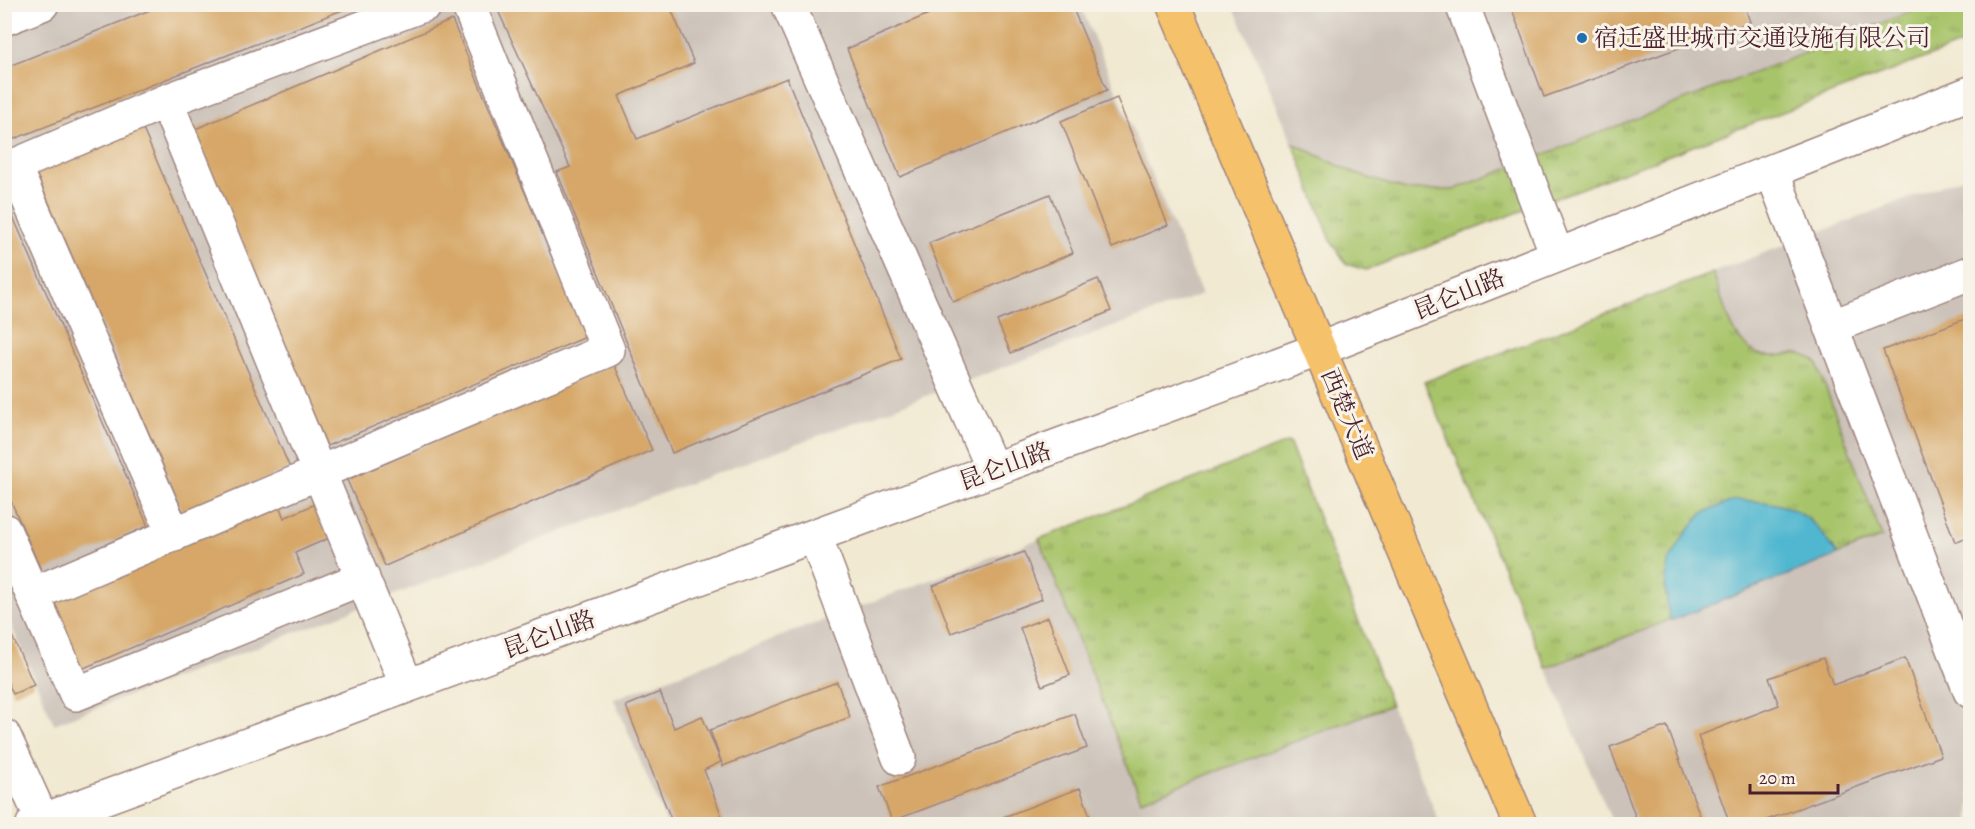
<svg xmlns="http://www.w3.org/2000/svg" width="1975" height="829" viewBox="0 0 1975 829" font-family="Alegreya,'Noto Serif SC',serif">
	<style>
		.industrial { fill: #ccc2b9 }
		.grass { fill: url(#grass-tufts); stroke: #79724b; stroke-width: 1.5 }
		.water { fill: #51b7d0; stroke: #4e6b7e; stroke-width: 1.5 }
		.building { fill: #d6a768 }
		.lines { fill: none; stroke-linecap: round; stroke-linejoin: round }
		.minor-casing { stroke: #9e847e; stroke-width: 36 }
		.major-casing { stroke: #9e847e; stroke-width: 36 }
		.minor { stroke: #fff; stroke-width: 33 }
		.major { stroke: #f5c16b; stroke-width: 33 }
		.poi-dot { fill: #1f6fb2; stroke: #f7f3e8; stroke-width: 2 }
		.labels { text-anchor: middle; stroke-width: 6; stroke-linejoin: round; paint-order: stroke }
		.poi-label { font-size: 24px; fill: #4a1f2b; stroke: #f7f3e8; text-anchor: start }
		.street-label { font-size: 24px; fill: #4a1f2b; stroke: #f7f3e8 }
	</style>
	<defs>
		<pattern id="grass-tufts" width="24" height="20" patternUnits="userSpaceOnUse" patternTransform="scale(1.5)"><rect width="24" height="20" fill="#a8c46b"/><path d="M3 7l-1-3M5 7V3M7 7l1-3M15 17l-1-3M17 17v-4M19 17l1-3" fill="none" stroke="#8b9f58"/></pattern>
	</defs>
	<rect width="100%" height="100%" fill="#f7f3e8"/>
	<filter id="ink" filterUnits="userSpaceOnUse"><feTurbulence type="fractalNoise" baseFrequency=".0167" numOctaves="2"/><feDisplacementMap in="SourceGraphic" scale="12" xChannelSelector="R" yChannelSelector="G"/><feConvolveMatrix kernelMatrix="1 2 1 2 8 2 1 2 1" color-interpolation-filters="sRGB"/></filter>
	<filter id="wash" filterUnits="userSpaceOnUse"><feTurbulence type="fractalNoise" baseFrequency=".008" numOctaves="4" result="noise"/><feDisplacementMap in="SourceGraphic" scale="24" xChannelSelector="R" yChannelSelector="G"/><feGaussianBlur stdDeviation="1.35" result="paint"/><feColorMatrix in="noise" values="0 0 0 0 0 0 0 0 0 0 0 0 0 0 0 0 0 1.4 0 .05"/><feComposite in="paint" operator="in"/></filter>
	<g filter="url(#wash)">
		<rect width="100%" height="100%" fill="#f1e9d1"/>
		<!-- industrial -->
		<path class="industrial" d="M4 5H1080L1202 294 671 490 54 724 5 611Z
			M1233 5H1928L1453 190H1406L1356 174 1293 143Z
			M1970 175V824H1613L1424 382Z
			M1039 539 1141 800 1391 705 1440 824H667L614 699Z"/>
		<!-- grass -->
		<path class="grass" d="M1928 5H1970V41L1366 270 1346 264 1332 243 1293 143 1356 174 1406 190H1453Z
			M1713 273C1723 299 1732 353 1767 356 1789 358 1794 346 1816 362L1882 537 1546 668 1424 382Z
			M1289 442 1391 705 1141 800 1039 539Z"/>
		<!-- water -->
		<path class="water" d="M1735 500C1791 502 1807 509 1838 555L1670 621 1665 588 1668 563 1685 534 1703 513Z"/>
		<g id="blocks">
			<!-- building -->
			<path class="building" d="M165 4 355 5 4 143V68Z
				M495 4H669L694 63 619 96 637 139 787 78 901 359 672 453 557 172 570 167Z
				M952 4H1071L1107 90 900 177 847 49Z
				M1510 4H1744L1750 22 1544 97Z
				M452 20 586 337 327 446 193 130Z
				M1117 98 1168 225 1112 248 1061 121Z
				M142 127 290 468 184 514 36 173Z
				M1050 194 1073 253 953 302 929 243Z
				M4 196 148 526 42 572 4 485Z
				M1098 279 1111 311 1011 353 997 321Z
				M1970 317V536L1955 542 1883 350Z
				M614 364 652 450 385 566 347 480Z
				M322 501 336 535 295 553 304 574 77 671 48 602 278 503 284 518Z
				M1024 552 1042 599 951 633 933 586Z
				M1048 617 1070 675 1042 686 1020 628Z
				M4 618 34 685 13 694 4 674Z
				M1823 658 1833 685 1905 658 1941 756 1756 824H1730L1698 736 1779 705 1769 678Z
				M837 682 850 717 723 766 710 730Z
				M660 692 674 728 702 716 721 762 704 770 725 824H673L626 706Z
				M1075 714 1087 748 892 821 879 787Z
				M1667 726 1703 824H1638L1610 747Z
				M1080 788 1090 816 1066 824H985Z"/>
		</g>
	</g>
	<g filter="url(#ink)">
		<use href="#blocks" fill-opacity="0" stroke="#9e847e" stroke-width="1.5"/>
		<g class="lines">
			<defs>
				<path id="minor" d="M788 4 993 470
					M1462 4 1557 255
					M4 19 42 4
					M166 101 407 686
					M14 166 174 535
					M4 170 166 101 426 4
					M1772 171 1970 691
					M1831 327 1970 273
					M4 530 76 694 363 578
					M815 536 899 758
					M33 594 608 350 468 4
					M4 736 44 824
					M33 824 1320 349 1970 93"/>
				<path id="major" d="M1173 4 1520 824"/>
			</defs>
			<!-- minor casing -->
			<use href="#minor" class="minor-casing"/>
			<!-- major casing -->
			<use href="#major" class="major-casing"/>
			<!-- minor -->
			<use href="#minor" class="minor"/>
			<!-- major -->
			<use href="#major" class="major"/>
		</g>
	</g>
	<!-- markers -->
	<circle class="poi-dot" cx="1582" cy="38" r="6"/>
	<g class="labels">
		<!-- poi labels -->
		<g class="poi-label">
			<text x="1594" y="46">宿迁盛世城市交通设施有限公司</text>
		</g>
		<!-- street labels -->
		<g class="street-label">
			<text transform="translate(1459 294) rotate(-22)" y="8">昆仑山路</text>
			<text transform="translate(1347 414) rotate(67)" y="8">西楚大道</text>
			<text transform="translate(1005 466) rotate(-20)" y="8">昆仑山路</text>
			<text transform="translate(549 634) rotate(-20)" y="8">昆仑山路</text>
		</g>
	</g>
	<!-- margin -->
	<rect width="1975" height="829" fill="none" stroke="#f7f3e8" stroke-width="24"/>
	<!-- scale -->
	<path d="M1750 784v9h88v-9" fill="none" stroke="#4a1f2b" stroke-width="3"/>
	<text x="1759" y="784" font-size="18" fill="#4a1f2b" stroke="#f7f3e8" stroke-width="4.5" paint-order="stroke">20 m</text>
</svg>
